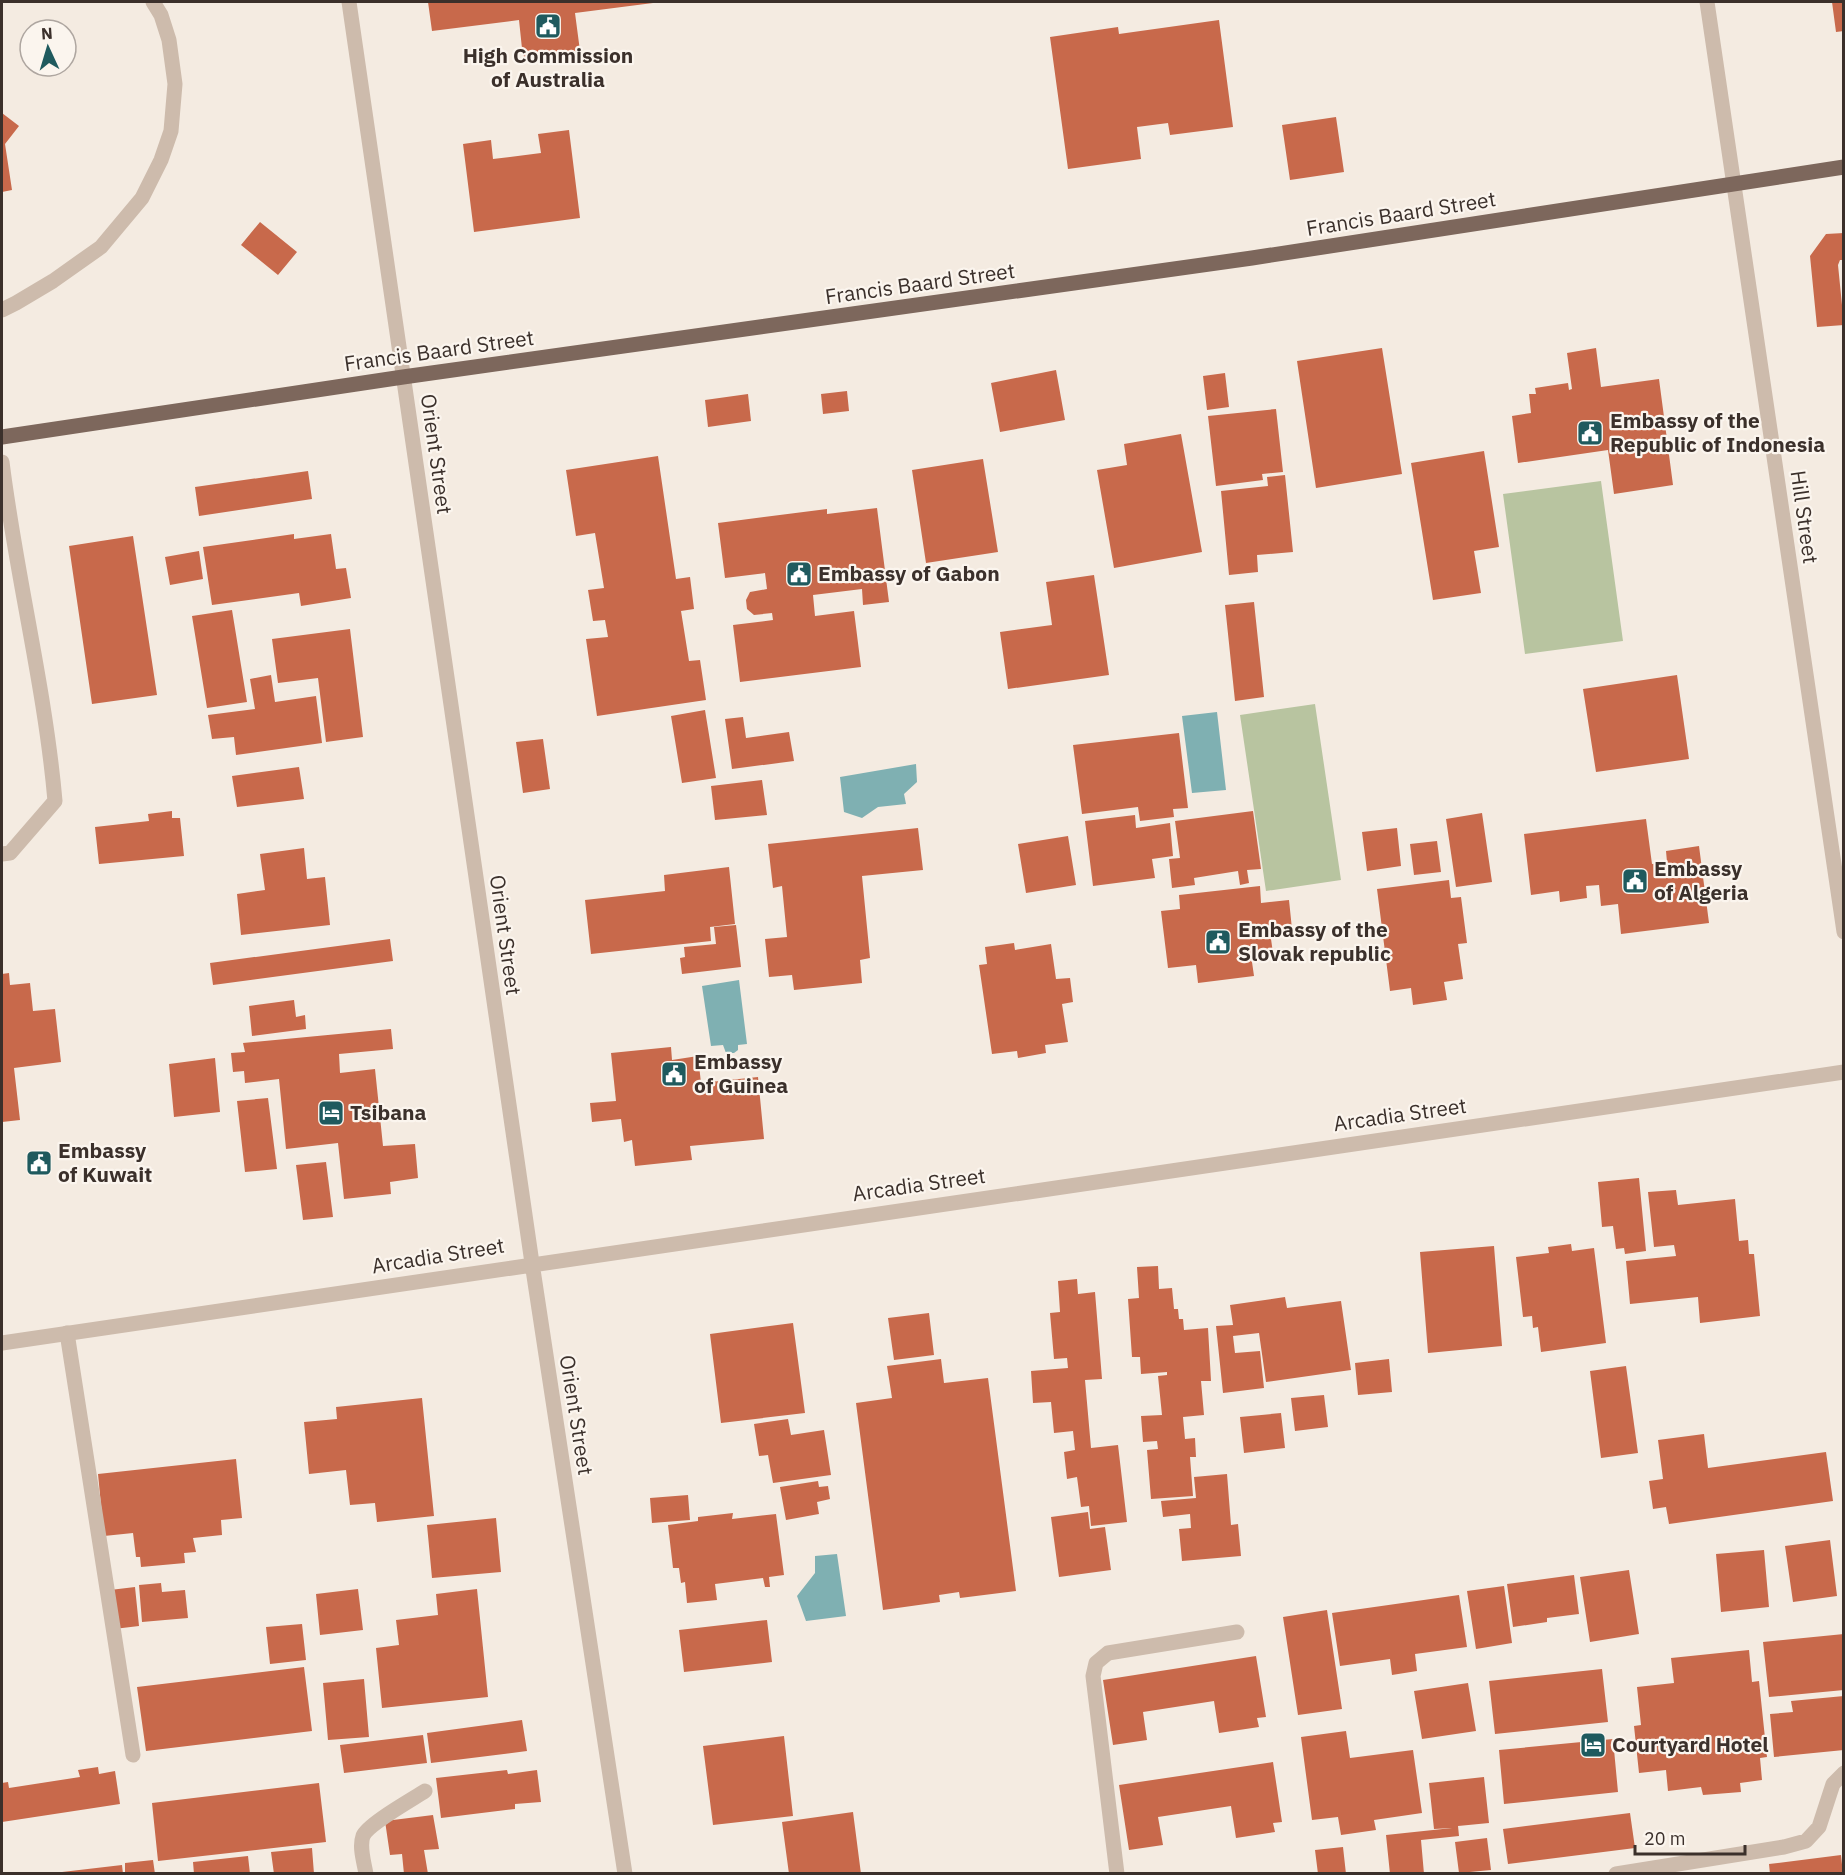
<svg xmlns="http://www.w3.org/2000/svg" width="1845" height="1875" viewBox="0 0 1845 1875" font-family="'IBM Plex Sans',sans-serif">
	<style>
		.green { fill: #b8c4a0 }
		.water { fill: #7fb0b2 }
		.building { fill: #c8694b }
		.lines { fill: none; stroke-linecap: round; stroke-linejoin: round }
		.service { stroke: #cdbbac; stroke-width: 15 }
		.minor { stroke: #cdbbac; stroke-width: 15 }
		.primary { stroke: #7d675c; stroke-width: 15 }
		.labels { text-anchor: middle; stroke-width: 4.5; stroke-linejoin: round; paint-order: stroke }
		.poi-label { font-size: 21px; font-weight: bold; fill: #3b302b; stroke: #fbf5ee; text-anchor: start }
		.street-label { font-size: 21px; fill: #3b302b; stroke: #fbf5ee }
	</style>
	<rect width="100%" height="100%" fill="#f4ebe1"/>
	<!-- green -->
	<path class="green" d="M1601 481 1623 641 1525 654 1503 494Z
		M1315 704 1341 880 1266 891 1240 715Z"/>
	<!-- water -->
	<path class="water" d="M1217 712 1226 790 1192 793 1182 716Z
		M916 764 917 782 904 794 906 804 878 807 862 818 844 812 840 777Z
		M739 980 747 1044 738 1045V1050L734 1053H726L723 1045 711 1046 702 986Z
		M837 1554 846 1616 806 1621 797 1596 815 1573V1556Z"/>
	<!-- building -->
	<path class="building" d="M428 2H653V3L575 13 580 51 523 58 519 20 432 31Z
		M1832 2H1844V31L1836 32Z
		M1219 20 1233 127 1170 135 1168 123 1137 127 1141 159 1068 169 1050 37 1118 27 1119 34Z
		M2 113 19 126 5 144 12 190 2 192Z
		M1336 117 1344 172 1290 180 1282 125Z
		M569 130 580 218 474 232 463 144 491 140 493 159 541 153 538 134Z
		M260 222 297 252 278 275 241 245Z
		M1844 233V260H1840L1838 265 1844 325 1817 327 1810 256 1826 234Z
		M1382 348 1402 474 1316 488 1297 361Z
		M1596 348 1601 387 1659 379 1673 485 1614 494 1608 450 1518 463 1512 416 1531 413 1529 394H1536L1535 388 1568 383 1569 390 1572 389 1567 353Z
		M1056 370 1065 420 1000 432 991 383Z
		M1225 373 1229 407 1207 410 1203 376Z
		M847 391 849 411 823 414 821 394Z
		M748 394 751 421 708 427 705 400Z
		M1276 409 1283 472 1262 474 1263 480 1216 486 1208 416Z
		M1181 434 1202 552 1114 568 1097 470 1127 465 1124 444Z
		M1484 451 1499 547 1474 551 1481 593 1433 600 1411 463Z
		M658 456 676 579 690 577 694 609 681 611 689 661 700 660 706 700 597 716 586 639 608 637 605 620 593 621 588 590 604 588 595 533 576 536 566 470Z
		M983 459 998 552 926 563 912 470Z
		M308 471 312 499 199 516 195 487Z
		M1285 475 1293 552 1257 555 1258 572 1229 575 1221 491 1268 486 1267 477Z
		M877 508 889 602 863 605 862 589 813 595 815 616 854 611 861 667 740 682 733 625 773 620 772 613 754 615 747 609 746 600 750 592 767 589 765 573 725 578 718 523 827 509V514Z
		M294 534V539L331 534 336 569 346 568 351 598 301 606 299 593 212 605 203 547Z
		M133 536 157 695 92 704 69 546Z
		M199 551 203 579 170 585 165 557Z
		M1094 575 1109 675 1008 689 1000 632 1052 625 1046 582Z
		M1254 602 1264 697 1235 701 1225 605Z
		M232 610 247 702 207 708 192 616Z
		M350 629 363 737 326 742 318 678 278 683 272 639Z
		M271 675 275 702 316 696 322 743 236 755 234 737 212 739 208 715 255 709 250 679Z
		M1677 675 1689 759 1596 772 1583 689Z
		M705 710 716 778 682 783 671 716Z
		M743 717 746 738 789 732 794 761 732 769 725 719Z
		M1179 733 1188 808 1173 809 1174 817 1140 821 1138 807 1082 814 1073 745Z
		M543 739 550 789 523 793 516 742Z
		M299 767 304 799 237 807 232 776Z
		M762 780 767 815 715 820 711 786Z
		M172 811V818H180L184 856 99 864 95 827 149 821 148 814Z
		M1253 811 1261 869 1247 870 1249 883 1240 885 1238 871 1194 878 1195 885 1172 888 1169 859 1180 858 1175 821Z
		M1482 813 1492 882 1456 887 1446 819Z
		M1135 815 1136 828 1170 823 1173 856 1152 859 1155 878 1093 886 1085 821Z
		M1646 819 1652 864 1667 862 1666 851 1699 846 1709 923 1621 934 1618 904 1601 906 1599 885 1586 886 1587 898 1560 902 1559 891 1531 895 1524 834Z
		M918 828 923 870 862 876 870 958 860 960 862 983 794 990 792 975 769 977 765 939 787 937 782 886 773 888 768 844Z
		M1397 828 1401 866 1367 871 1362 832Z
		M1068 836 1076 885 1026 893 1018 844Z
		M1437 841 1441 872 1414 875 1410 844Z
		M304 848 307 879 325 877 330 925 241 935 237 894 265 890 260 854Z
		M729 867 735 924 710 927 711 941 591 954 585 900 665 891 664 875Z
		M1449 880 1451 898 1461 897 1467 943 1458 944 1463 979 1444 982 1447 1000 1413 1005 1411 988 1390 991 1377 889Z
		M1260 886 1261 903 1289 900 1292 929 1270 932 1273 953 1251 955 1254 976 1198 983 1196 965 1168 968 1161 911 1180 909 1179 895Z
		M736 925 741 967 682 974 680 958 685 957 684 947 716 944 714 927Z
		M390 939 393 961 213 985 210 963Z
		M1014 943 1015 950 1051 944 1056 979 1070 978 1073 1002 1062 1004 1068 1042 1045 1045 1046 1053 1018 1058 1017 1051 992 1054 979 965 987 964 985 947Z
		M9 973 10 985 30 983 33 1011 55 1009 61 1062 14 1068 20 1120 2 1122V974Z
		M294 1000 296 1017 305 1015 306 1029 252 1036 249 1006Z
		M391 1029 393 1049 339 1054 340 1073 375 1069 383 1146 415 1144 418 1178 390 1182 391 1194 344 1199 338 1143 286 1149 279 1079 245 1083 244 1071 233 1072 231 1053 245 1052 243 1043Z
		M671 1047 672 1060 698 1056 701 1083 758 1077 764 1139 690 1146 692 1160 635 1166 632 1140 624 1142 621 1119 592 1122 590 1103 616 1101 611 1053Z
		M215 1058 220 1112 174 1117 169 1064Z
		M268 1098 277 1169 245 1172 237 1101Z
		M326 1162 333 1217 303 1220 296 1165Z
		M1639 1178 1646 1251 1625 1254 1624 1248 1616 1249 1613 1226 1602 1227 1598 1182Z
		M1676 1190 1678 1205 1735 1199 1739 1241 1748 1240 1749 1254H1754L1760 1316 1700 1323 1698 1297 1630 1304 1626 1261 1676 1256 1674 1245 1654 1247 1648 1192Z
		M1571 1244 1572 1251 1594 1248 1606 1343 1541 1352 1538 1327 1533 1328 1532 1316 1523 1317 1516 1257 1549 1253 1548 1247Z
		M1494 1246 1502 1346 1428 1353 1420 1252Z
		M1158 1266 1159 1289 1172 1288 1174 1309H1178L1179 1319H1183L1184 1330 1208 1328 1211 1381H1201L1204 1415 1183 1417 1185 1439 1195 1438 1196 1457H1190L1193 1496 1151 1499 1147 1450 1158 1449 1157 1441 1143 1442 1141 1416 1162 1415 1158 1376 1167 1375V1372L1141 1374 1140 1357H1132L1128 1299 1139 1298 1137 1267Z
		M1077 1279 1078 1294 1095 1292 1102 1379 1085 1380 1091 1448 1118 1445 1127 1522 1091 1526 1089 1506 1081 1507 1077 1477 1067 1479 1064 1452 1075 1450 1073 1431 1054 1433 1051 1402 1033 1403 1031 1371 1068 1368 1067 1358 1054 1359 1050 1313 1060 1312 1058 1281Z
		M1285 1297 1287 1308 1341 1301 1351 1370 1266 1382 1259 1333 1233 1336 1235 1353 1260 1351 1264 1388 1223 1393 1216 1326 1233 1325 1230 1305Z
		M929 1313 934 1355 894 1360 888 1318Z
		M793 1323 805 1413 721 1423 710 1334Z
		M941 1359 944 1383 988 1378 1016 1591 960 1598 959 1592 939 1595 940 1602 883 1610 856 1403 892 1398 887 1366Z
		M1389 1359 1392 1392 1358 1395 1355 1363Z
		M1626 1366 1638 1453 1601 1458 1590 1371Z
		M1324 1395 1328 1427 1295 1431 1291 1398Z
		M422 1398 434 1516 377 1522 375 1503 350 1505 346 1470 309 1474 304 1422 337 1419 336 1407Z
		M1281 1413 1285 1448 1244 1453 1240 1417Z
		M788 1419 791 1435 824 1430 831 1475 773 1483 768 1455 759 1456 754 1424Z
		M1704 1434 1708 1468 1826 1452 1833 1501 1669 1524 1666 1507 1653 1509 1649 1481 1663 1479 1658 1440Z
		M236 1459 242 1518 221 1520 222 1535 193 1538 196 1552 184 1553 185 1563 141 1567 140 1557H136L133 1533 104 1536 98 1474Z
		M1227 1474 1231 1525 1238 1524 1241 1556 1182 1561 1179 1529 1191 1528 1190 1514 1163 1517 1161 1501 1196 1498 1194 1477Z
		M818 1481 819 1487 828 1486 830 1499 817 1502 819 1514 786 1520 780 1487Z
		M688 1495 690 1520 652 1523 650 1498Z
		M1088 1512 1090 1529 1105 1527 1111 1570 1059 1577 1051 1517Z
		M733 1513 732 1519 776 1514 784 1575 769 1577 770 1587H765L763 1578 715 1584 717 1600 687 1603 685 1582 681 1583 679 1568H673L668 1525 698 1521V1517Z
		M496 1518 501 1572 432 1578 427 1525Z
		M1830 1540 1837 1596 1793 1602 1785 1546Z
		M1764 1550 1769 1607 1721 1612 1716 1554Z
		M1629 1570 1639 1634 1590 1642 1580 1577Z
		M1574 1575 1579 1614 1547 1618V1622L1513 1627 1507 1584Z
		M161 1583 162 1592 185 1590 188 1618 142 1622 139 1585Z
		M1504 1586 1512 1643 1476 1649 1467 1591Z
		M135 1587 139 1626 114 1629 110 1590Z
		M358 1589 363 1630 320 1635 316 1594Z
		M477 1589 488 1697 382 1708 376 1648 399 1645 396 1620 438 1615 436 1594Z
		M1459 1595 1467 1647 1415 1654 1417 1671 1392 1675 1390 1659 1340 1666 1332 1613Z
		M1327 1610 1342 1709 1298 1715 1283 1617Z
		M767 1620 772 1662 684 1672 679 1630Z
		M302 1624 306 1660 270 1664 266 1627Z
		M1844 1634V1690L1769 1697 1763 1642Z
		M1749 1650 1752 1682 1759 1681 1767 1757 1760 1758 1762 1780 1740 1783 1741 1792 1703 1795 1701 1787 1668 1791 1666 1770 1639 1773 1634 1726 1641 1725 1637 1687 1674 1683 1671 1658Z
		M1256 1656 1266 1717 1257 1718 1259 1727 1219 1733 1214 1701 1143 1712 1147 1740 1113 1745 1103 1680Z
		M304 1667 312 1731 146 1751 137 1687Z
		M1602 1669 1608 1722 1495 1734 1489 1681Z
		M364 1679 369 1737 328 1740 323 1683Z
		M1468 1683 1476 1731 1422 1739 1414 1691Z
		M1844 1696V1750L1774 1757 1770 1714 1793 1712 1791 1701Z
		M522 1720 527 1751 431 1763 427 1733Z
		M1346 1731 1350 1758 1413 1750 1422 1813 1374 1820 1376 1830 1341 1835 1338 1817 1312 1820 1301 1737Z
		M423 1735 427 1763 344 1773 340 1745Z
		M784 1736 793 1816 713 1825 703 1746Z
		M1613 1739 1618 1792 1504 1804 1499 1750Z
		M1273 1762 1282 1822 1273 1823 1275 1832 1236 1838 1231 1806 1158 1817 1163 1845 1129 1850 1119 1785Z
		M98 1767 99 1774 115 1771 120 1804 2 1822V1783L8 1782 9 1788 80 1777 78 1770Z
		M507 1770 508 1774 537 1770 541 1802 515 1804V1809L441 1818 436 1778Z
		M1484 1777 1489 1823 1458 1826 1459 1836 1421 1840 1424 1874H1390L1386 1835 1452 1828 1434 1829 1429 1783Z
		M319 1783 326 1842 158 1861 152 1803Z
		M853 1812 861 1874H789L782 1822Z
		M1630 1813 1635 1848 1508 1864 1503 1829Z
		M433 1815 439 1849 424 1850 428 1874H404L402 1854 390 1855 385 1821Z
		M1487 1838 1491 1870 1459 1873 1455 1842Z
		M1343 1847 1346 1874H1318L1315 1850Z
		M312 1848 314 1874H274L271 1852Z
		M1841 1855 1843 1874H1770L1769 1864Z
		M248 1856 250 1874H194L193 1862Z
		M153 1860 155 1874H125V1863Z
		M122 1865 123 1874H62V1872Z"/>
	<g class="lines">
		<!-- service -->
		<path class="service" d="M2 310 16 303 53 281 101 247 142 198 161 160 171 131 175 84 169 40 161 15 153 2
			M2 462C16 575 45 687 55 801L10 853 2 854
			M67 1333 133 1755
			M366 1874C364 1862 359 1847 363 1836 368 1824 413 1799 425 1791
			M1117 1874 1093 1676 1096 1663 1108 1653 1237 1632
			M1616 1874 1784 1847 1806 1841 1819 1827 1833 1784 1844 1773"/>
		<!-- minor -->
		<path class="minor" d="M349 2 532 1263 625 1874
			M1707 2 1844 932
			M2 1343 1844 1072"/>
		<!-- primary -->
		<path class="primary" d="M2 437 403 377 1252 258 1844 167"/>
	</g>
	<!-- icons -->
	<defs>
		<symbol id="civic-square" viewBox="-11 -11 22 22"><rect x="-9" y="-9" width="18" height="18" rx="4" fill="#1f5a5e" stroke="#fbf5ee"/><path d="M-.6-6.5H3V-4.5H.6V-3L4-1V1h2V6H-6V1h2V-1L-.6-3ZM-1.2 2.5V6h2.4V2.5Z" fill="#fff"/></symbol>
		<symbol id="hotel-square" viewBox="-11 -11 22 22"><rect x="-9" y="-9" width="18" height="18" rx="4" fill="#1f5a5e" stroke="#fbf5ee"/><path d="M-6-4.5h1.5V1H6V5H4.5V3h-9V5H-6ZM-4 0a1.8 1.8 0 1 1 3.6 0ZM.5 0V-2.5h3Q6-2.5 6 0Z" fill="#fff"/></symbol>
	</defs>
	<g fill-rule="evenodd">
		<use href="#civic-square" x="533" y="11" width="30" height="30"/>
		<use href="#civic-square" x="1575" y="418" width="30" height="30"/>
		<use href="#civic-square" x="784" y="559" width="30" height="30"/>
		<use href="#civic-square" x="1620" y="866" width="30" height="30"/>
		<use href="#civic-square" x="1203" y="927" width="30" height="30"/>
		<use href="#civic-square" x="659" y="1059" width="30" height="30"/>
		<use href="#hotel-square" x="316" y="1098" width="30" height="30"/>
		<use href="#civic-square" x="24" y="1148" width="30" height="30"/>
		<use href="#hotel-square" x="1578" y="1730" width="30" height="30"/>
	</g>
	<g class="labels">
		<!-- poi labels -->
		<g class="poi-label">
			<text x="548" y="63" text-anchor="middle">High Commission<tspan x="548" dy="24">of Australia</tspan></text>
			<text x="1610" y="428">Embassy of the<tspan x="1610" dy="24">Republic of Indonesia</tspan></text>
			<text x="818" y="581">Embassy of Gabon</text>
			<text x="1654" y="876">Embassy<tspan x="1654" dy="24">of Algeria</tspan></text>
			<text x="1238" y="937">Embassy of the<tspan x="1238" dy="24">Slovak republic</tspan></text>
			<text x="694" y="1069">Embassy<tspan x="694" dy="24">of Guinea</tspan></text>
			<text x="350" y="1120">Tsibana</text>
			<text x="58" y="1158">Embassy<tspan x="58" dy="24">of Kuwait</tspan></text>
			<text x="1612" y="1752">Courtyard Hotel</text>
		</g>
		<!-- street labels -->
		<g class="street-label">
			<text transform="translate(1401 214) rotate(-9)" y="7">Francis Baard Street</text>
			<text transform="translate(920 284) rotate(-8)" y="7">Francis Baard Street</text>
			<text transform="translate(439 351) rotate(-8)" y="7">Francis Baard Street</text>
			<text transform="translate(436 454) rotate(82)" y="7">Orient Street</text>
			<text transform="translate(1804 517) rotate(82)" y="7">Hill Street</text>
			<text transform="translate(505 935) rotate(82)" y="7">Orient Street</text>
			<text transform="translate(1400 1115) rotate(-8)" y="7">Arcadia Street</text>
			<text transform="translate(919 1185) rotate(-8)" y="7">Arcadia Street</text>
			<text transform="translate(438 1256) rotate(-9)" y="7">Arcadia Street</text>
			<text transform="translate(576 1415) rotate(81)" y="7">Orient Street</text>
		</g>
	</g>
	<!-- border -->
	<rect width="1845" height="1875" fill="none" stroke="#3b302b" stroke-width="6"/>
	<!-- north arrow -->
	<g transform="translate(48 48) rotate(356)"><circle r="28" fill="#fbf5ee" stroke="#aea6a0" stroke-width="1.5"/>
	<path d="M0-4.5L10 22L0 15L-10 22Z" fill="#1f5a5e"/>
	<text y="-9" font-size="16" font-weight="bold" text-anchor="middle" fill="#3b302b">N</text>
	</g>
	<!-- scale -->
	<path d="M1635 1845v9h110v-9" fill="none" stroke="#3b302b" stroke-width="3"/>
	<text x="1644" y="1845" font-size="18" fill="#3b302b" stroke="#fbf5ee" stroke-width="4.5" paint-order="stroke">20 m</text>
</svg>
